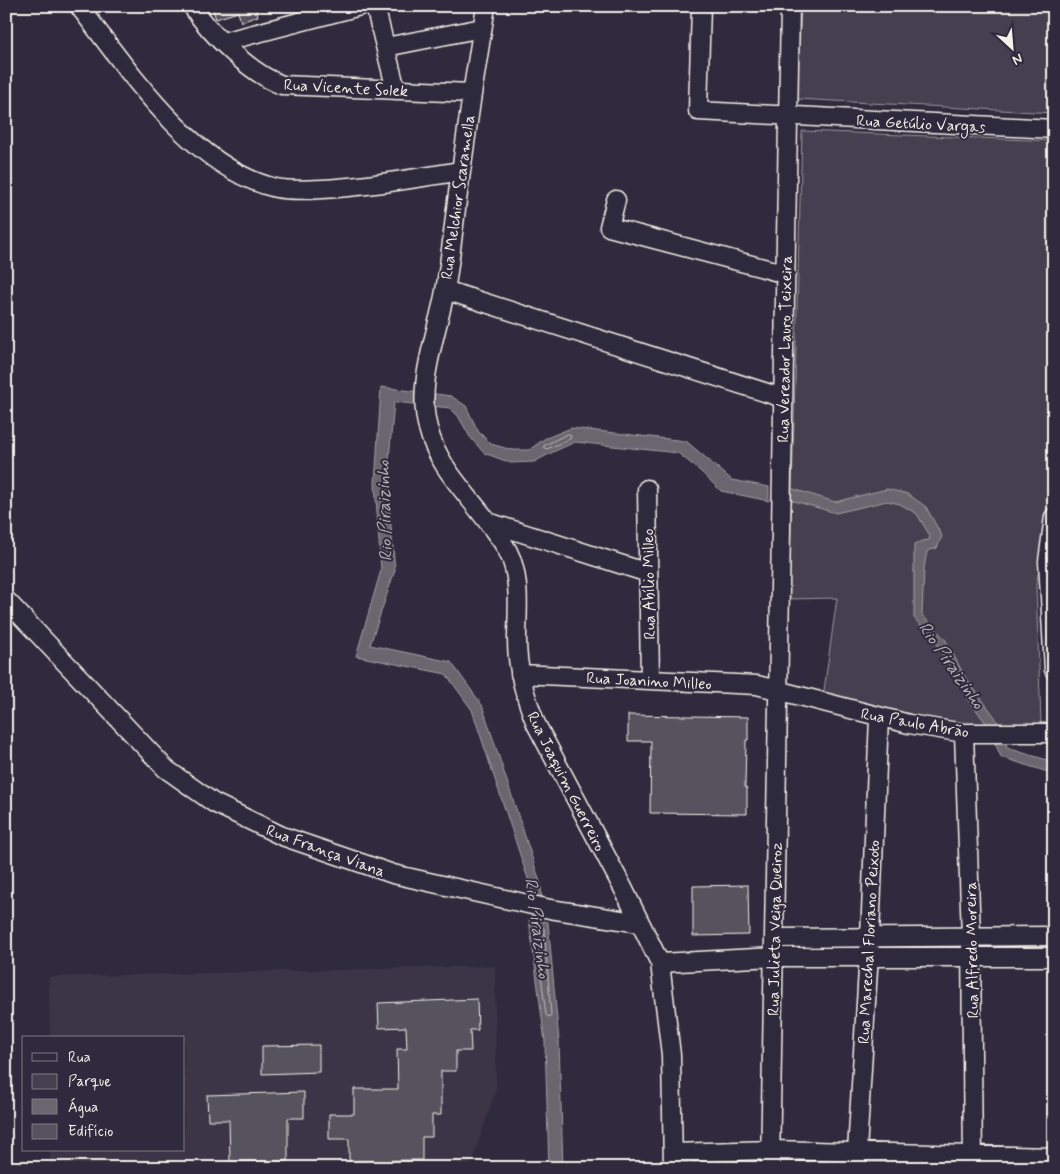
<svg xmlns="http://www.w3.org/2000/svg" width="1060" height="1174" viewBox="0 0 1060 1174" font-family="Mynerve,sans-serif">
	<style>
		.built { fill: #3b3647 }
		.green { fill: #454050; stroke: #9c989c }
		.water { fill: #6a6670; stroke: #a19ea0 }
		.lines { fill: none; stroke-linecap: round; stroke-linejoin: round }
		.shore { stroke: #bdb9b8; stroke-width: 1 }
		.building { fill: #56525f; stroke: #f4f1e8 }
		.minor-casing { stroke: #f4f1e8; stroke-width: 21 }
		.minor { stroke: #2f2a3d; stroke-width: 18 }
		.labels { text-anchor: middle; stroke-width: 4; stroke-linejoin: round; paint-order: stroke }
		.street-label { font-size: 16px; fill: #f4f1e8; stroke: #2f2a3d }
		.water-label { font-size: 18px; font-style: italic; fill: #b6b2b2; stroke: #2f2a3d }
	</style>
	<rect width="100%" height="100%" fill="#2f2a3d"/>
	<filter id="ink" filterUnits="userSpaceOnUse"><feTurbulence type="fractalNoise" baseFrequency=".02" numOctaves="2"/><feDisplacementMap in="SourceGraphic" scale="10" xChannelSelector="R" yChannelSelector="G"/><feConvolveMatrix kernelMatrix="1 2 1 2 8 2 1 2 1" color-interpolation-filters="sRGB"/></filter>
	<g filter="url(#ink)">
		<!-- built -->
		<path class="built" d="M495 966 496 1089 470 1168H50V1150H184V1038H50L49 977Z"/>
		<!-- green -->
		<path class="green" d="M801 6H1054V113L797 99Z
			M802 131 1054 141V498L1036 585 1041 723 1002 727H958L823 697 837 598 789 599Z"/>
		<!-- water -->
		<path class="water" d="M381 387 451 396 466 406 478 431 491 444 512 450H529L544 439 571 428 686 441 732 480 769 487V501L721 491 699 470 678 453 575 442 553 452 534 462 511 463 484 453 470 437 458 416 450 408 394 402 387 482 395 570 370 645 451 662 482 705 541 885 542 906H532L531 888 472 710 446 674 356 656 381 570 375 484Z
			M787 487 835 502 887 489 908 494 926 507 942 536 937 548 927 551 924 568 922 615 945 639 965 677 995 717 1001 730H991L966 696 937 644 914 618V545L922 541 929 540 930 536 917 514 900 504 887 501 836 513 787 499Z
			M1006 742 1007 748 1054 762V774L1001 757 995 743Z
			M529 919 548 922 559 1041 563 1168H549L545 1042Z"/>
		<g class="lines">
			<!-- shore -->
			<path class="shore" d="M568 434 571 436 570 439 547 449 544 448V446Z
				M538 925 544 928 551 1015 549 1017 546 1015 535 928Z"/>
		</g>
		<!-- building -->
		<path class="building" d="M212 6H255L258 16 241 22 238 12 216 19Z
			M628 715 748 717V740H746L745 787 747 788V814L650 813 651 741H628Z
			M748 885 749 935 693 936V886Z
			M477 999 478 1030H470L471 1051H456V1071H441V1115H432V1137H422V1160L349 1161V1139H329V1114H354V1089H398L397 1049H407L406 1027 379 1028 378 1003Z
			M319 1045V1072L262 1074V1046Z
			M304 1092V1118H288V1161L230 1162 229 1120H208L207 1095Z"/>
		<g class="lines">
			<defs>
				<path id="minor" d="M79 6C128 70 193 169 276 188 291 191 307 190 322 189 368 187 415 178 461 171
					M192 6C210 34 251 74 282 85L471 93
					M375 6 396 90
					M486 6C476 66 467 126 459 186 454 221 451 256 445 291 437 334 416 385 428 428 438 469 472 498 495 532 504 543 511 554 514 568 520 592 517 616 517 640 517 670 525 696 536 724L623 888 660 963 671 1055 673 1168
					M701 6 698 111 1054 129
					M223 42 360 6
					M386 47 482 28
					M616 200 609 227 786 274
					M445 290 783 398
					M647 489 650 679
					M1054 517 1048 561 1054 670
					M488 522 648 573
					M6 600 166 769 214 803 282 836 393 874 550 909 640 923
					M520 674 757 685 909 724 964 733H1054
					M964 733 971 937 973 1168
					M774 938 1054 936
					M660 963 773 957H1054
					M673 1153 771 1150 1054 1157
					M770 1168 790 6
					M856 1168 870 936 879 717"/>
			</defs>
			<!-- minor casing -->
			<use href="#minor" class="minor-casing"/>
			<!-- minor -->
			<use href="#minor" class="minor"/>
		</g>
	</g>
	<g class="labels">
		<!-- street labels -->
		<g class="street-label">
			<text transform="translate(346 87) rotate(3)" y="6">Rua Vicente Solek</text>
			<text transform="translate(921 123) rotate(3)" y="6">Rua Getúlio Vargas</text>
			<text transform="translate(457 197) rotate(-82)" y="6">Rua Melchior Scaramella</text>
			<text transform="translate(784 349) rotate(-89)" y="6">Rua Vereador Lauro Teixeira</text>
			<text transform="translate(648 584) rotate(-91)" y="6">Rua Abílio Milleo</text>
			<text transform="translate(649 680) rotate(3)" y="6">Rua Joanino Milleo</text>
			<text transform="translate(915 722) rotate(10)" y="6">Rua Paulo Abrão</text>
			<text transform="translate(567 781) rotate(63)" y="6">Rua Joaquim Guerreiro</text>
			<text transform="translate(326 850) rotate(20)" y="6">Rua França Viana</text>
			<text transform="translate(774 929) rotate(-89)" y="6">Rua Julieta Veiga Queiroz</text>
			<text transform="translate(868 942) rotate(-87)" y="6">Rua Marechal Floriano Peixoto</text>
			<text transform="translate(971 950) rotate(-91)" y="6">Rua Alfredo Moreira</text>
		</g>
		<!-- water labels -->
		<g class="water-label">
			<text transform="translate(384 511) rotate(-92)" y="6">Rio Piraizinho</text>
			<text transform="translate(952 665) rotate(55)" y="6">Rio Piraizinho</text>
			<text transform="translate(538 928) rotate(82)" y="6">Rio Piraizinho</text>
		</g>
	</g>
	<!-- margin -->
	<rect width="1060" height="1174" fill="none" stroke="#2f2a3d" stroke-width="25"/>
	<rect x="12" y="12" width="1035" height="1149" fill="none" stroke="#f4f1e8" stroke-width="2" filter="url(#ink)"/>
	<!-- legend -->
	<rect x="22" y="1036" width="162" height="115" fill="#2f2a3d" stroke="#7e7a81"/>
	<rect x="32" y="1053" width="25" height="8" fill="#2f2a3d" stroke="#7e7a81"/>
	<text x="68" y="1062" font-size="15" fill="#f4f1e8">Rua</text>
	<rect x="32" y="1074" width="25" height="15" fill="#454050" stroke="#7e7a81"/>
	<text x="68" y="1086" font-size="15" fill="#f4f1e8">Parque</text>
	<rect x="32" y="1099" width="25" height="15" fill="#6a6670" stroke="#7e7a81"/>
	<text x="68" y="1112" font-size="15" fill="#f4f1e8">Água</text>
	<rect x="32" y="1124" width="25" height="15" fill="#56525f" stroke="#7e7a81"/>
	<text x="68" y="1136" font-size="15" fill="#f4f1e8">Edifício</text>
	<!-- north arrow -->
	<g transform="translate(1012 48) rotate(154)" stroke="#2f2a3d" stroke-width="4" paint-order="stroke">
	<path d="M0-4L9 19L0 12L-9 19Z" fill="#f4f1e8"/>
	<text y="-8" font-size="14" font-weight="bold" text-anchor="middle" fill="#f4f1e8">N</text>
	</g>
</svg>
